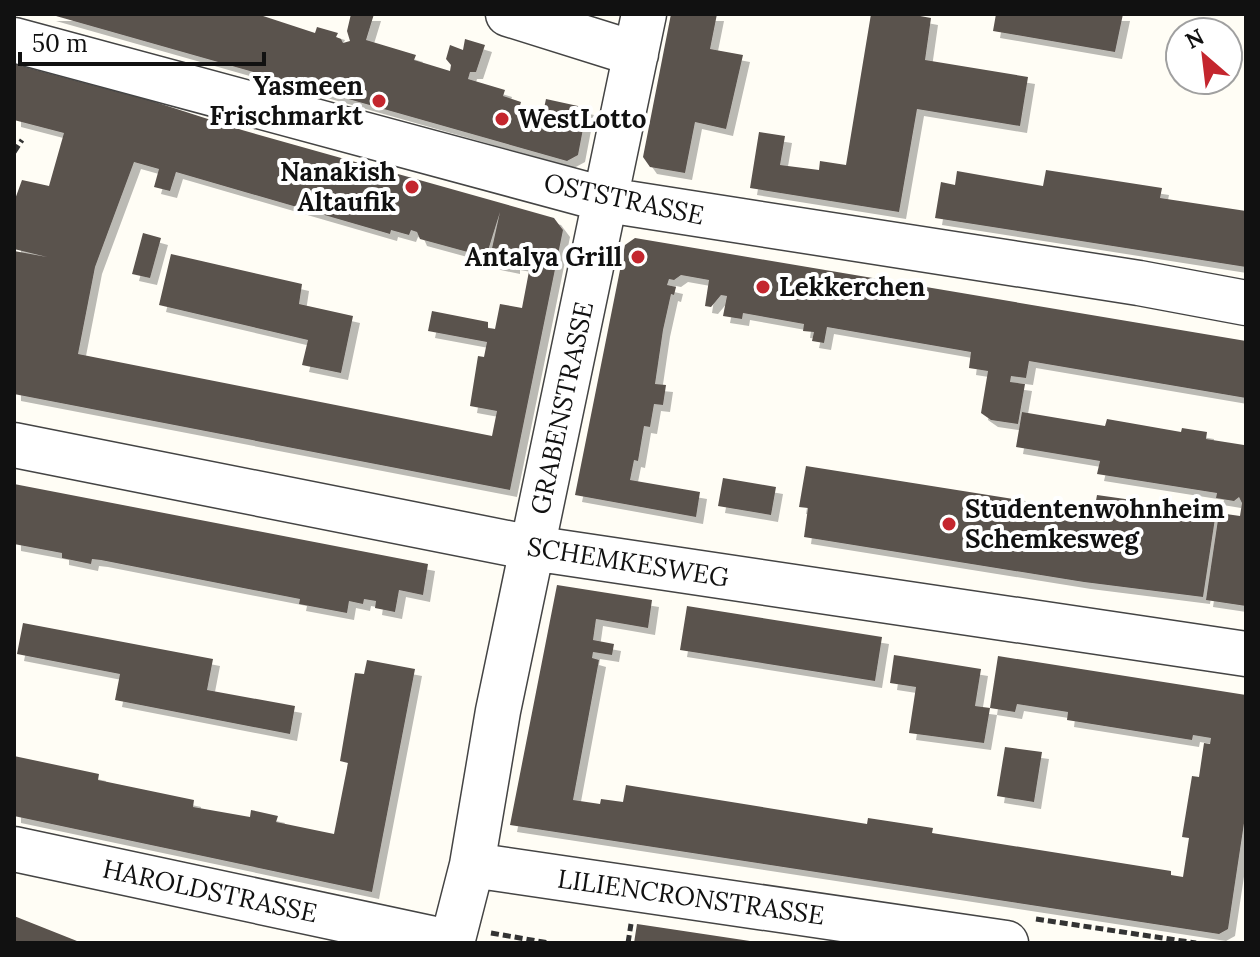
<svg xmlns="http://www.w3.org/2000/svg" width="1260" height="957" viewBox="0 0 1260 957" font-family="Lora,serif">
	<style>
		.building { fill: #5a524d; fill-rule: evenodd; filter: url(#shadow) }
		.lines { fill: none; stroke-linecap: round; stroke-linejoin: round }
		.minor-casing { stroke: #444; stroke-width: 47 }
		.path { stroke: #333; stroke-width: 5; stroke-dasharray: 8 4; stroke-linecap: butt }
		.minor { stroke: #fff; stroke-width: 44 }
		.poi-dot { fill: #c4262e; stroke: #fff; stroke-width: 3 }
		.labels { text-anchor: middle; stroke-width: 8; stroke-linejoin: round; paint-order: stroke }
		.poi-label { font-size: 26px; font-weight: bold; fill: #111; stroke: #fff; text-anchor: end }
		.street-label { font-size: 26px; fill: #111; stroke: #fff }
	</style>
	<defs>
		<filter id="shadow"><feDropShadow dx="7" dy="7" stdDeviation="0" flood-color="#0004"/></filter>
	</defs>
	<rect width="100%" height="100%" fill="#fffdf5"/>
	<!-- building -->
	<path class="building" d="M49 14H257L315 33 317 27 338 33 336 37 341 39 343 43 350 41 347 31 351 14H374L366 40 416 55 414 60 450 71 451 65 446 59 450 45 463 50 465 39 485 45 476 72H470L468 79 505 90 503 96 521 102 518 112 536 117 537 111 543 113 546 99 587 108 578 155 567 161Z
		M671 14H717L710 49 743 55 726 129 695 122 685 173 650 167 643 157Z
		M871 14H909L931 18 925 60 1028 77 1020 126 917 109 899 212 750 188 759 132 785 136 780 165 819 170 820 161 846 165Z
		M996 14H1123L1115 52 993 31Z
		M14 64 152 101 242 130 554 218 563 230 510 490 14 394V251L47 257 14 249V202L22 180 49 186 64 133 14 120ZM134 162 159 169 154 187 170 191 176 172 390 234 391 230 409 235 411 230 417 232 420 239 486 257 500 212 489 262 513 267V263L530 266 522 308 500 304 495 329 488 328V322L432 311 428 331 487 342 484 357 478 356 470 406 497 411 492 436 78 354 95 267Z
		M1046 170 1162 188 1160 198 1246 211V267L935 218 941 182 955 185 957 171 1043 186Z
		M143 233 161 238 150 278 132 274Z
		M635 238 1246 341V398L1029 361 1026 378 1011 376 1010 382 1025 384 1018 424 991 420 981 413 988 371 969 368 971 352 827 327 824 343 812 341 814 332 803 331 804 324 743 313 742 319 723 316 727 296 721 295 711 307 705 306 709 280 681 275 674 280 669 279 667 285 676 287 674 295 671 294 663 330 655 384 666 385 663 405 654 404 650 427 644 426 638 461 634 460 630 480 700 492 696 517 575 495 625 245Z
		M171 254 302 284 299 304 353 316 341 373 302 365 308 340 159 305Z
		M1022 412 1105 426 1107 419 1181 432 1182 428 1207 432 1206 439 1244 445 1246 447V606L1206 600 1219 513 1240 516 1242 503 1239 497 1234 501 1216 498 1217 493 1097 474 1100 461 1016 447Z
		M806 466 1094 512 1097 495 1216 512 1203 597 1084 582 804 537 808 508 799 507Z
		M723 478 776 487 771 515 718 506Z
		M14 484 428 564 423 595 399 590 395 612 375 608 376 601 364 599 363 604 349 601 347 613 299 604 300 599 101 560 92 559 91 564 62 558V553L14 544Z
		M557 585 652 600 648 628 596 619 593 640 614 644 612 655 593 652 592 658 599 660 573 800 600 804 601 799 623 802 626 785 867 824 868 818 933 828 932 833 1171 871V875L1183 877 1189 838 1182 837 1192 776 1199 777 1204 743 1210 744 1211 738 1193 735 1192 740 1067 720 1068 712 1017 704 1015 712 990 708 998 656 1246 695V810L1228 929 1219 934 510 825Z
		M687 606 882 637 875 681 680 650Z
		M23 623 213 659 207 690 295 706 290 734 115 700 120 674 17 654Z
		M894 655 981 669 975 706 990 708 984 743 909 733 916 687 890 683Z
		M367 660 415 669 372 892 14 816V756L99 774 98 780 194 800 193 807 250 817 251 810 278 816 276 822 334 834 348 763 340 761 355 673 364 674Z
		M1005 747 1042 752 1034 802 997 796Z
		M14 916 82 943H14Z
		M637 924 750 941V943H634Z"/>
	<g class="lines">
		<defs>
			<path id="minor" d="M508 14 636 54
				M14 40 607 200 1139 283 1246 303
				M14 445 532 548 1246 654
				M14 849 453 943
				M472 865 1006 943
				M452 943 472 865 498 711 644 14"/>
		</defs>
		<!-- minor casing -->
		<use href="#minor" class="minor-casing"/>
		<!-- path -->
		<path class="path" d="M14 152 22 140
			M1036 919 1196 943
			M491 933 549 943
			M628 943 631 924"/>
		<!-- minor -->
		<use href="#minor" class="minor"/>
	</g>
	<!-- markers -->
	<g class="poi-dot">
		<circle cx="379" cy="101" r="8"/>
		<circle cx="502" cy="119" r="8"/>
		<circle cx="412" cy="187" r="8"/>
		<circle cx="638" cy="257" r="8"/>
		<circle cx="763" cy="287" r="8"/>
		<circle cx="949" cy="524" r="8"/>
	</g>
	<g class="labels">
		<!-- poi labels -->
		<g class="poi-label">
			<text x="363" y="95">Yasmeen<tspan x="363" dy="30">Frischmarkt</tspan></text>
			<text x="518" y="128" text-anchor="start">WestLotto</text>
			<text x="396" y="181">Nanakish<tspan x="396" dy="30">Altaufik</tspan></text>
			<text x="622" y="266">Antalya Grill</text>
			<text x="779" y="296" text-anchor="start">Lekkerchen</text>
			<text x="965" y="518" text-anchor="start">Studentenwohnheim<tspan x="965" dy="30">Schemkesweg</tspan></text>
		</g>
		<!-- street labels -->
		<g class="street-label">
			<text transform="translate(624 199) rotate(12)" y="9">OSTSTRASSE</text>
			<text transform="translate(562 408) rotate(-78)" y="9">GRABENSTRASSE</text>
			<text transform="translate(628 562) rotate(9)" y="9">SCHEMKESWEG</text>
			<text transform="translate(210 891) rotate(12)" y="9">HAROLDSTRASSE</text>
			<text transform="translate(691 897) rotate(8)" y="9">LILIENCRONSTRASSE</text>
		</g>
	</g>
	<!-- border -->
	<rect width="1260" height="957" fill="none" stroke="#111111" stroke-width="32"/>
	<!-- north arrow -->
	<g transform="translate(1204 56) rotate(332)"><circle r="38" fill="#ffffff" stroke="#a0a0a0" stroke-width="2"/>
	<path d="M0-6L14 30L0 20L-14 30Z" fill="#c4262e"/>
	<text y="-12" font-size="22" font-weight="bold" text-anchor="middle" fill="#111111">N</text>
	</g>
	<!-- scale -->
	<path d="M20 52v12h244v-12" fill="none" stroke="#111111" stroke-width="4"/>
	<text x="32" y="52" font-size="24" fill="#111111" stroke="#ffffff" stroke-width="6" paint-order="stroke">50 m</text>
</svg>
